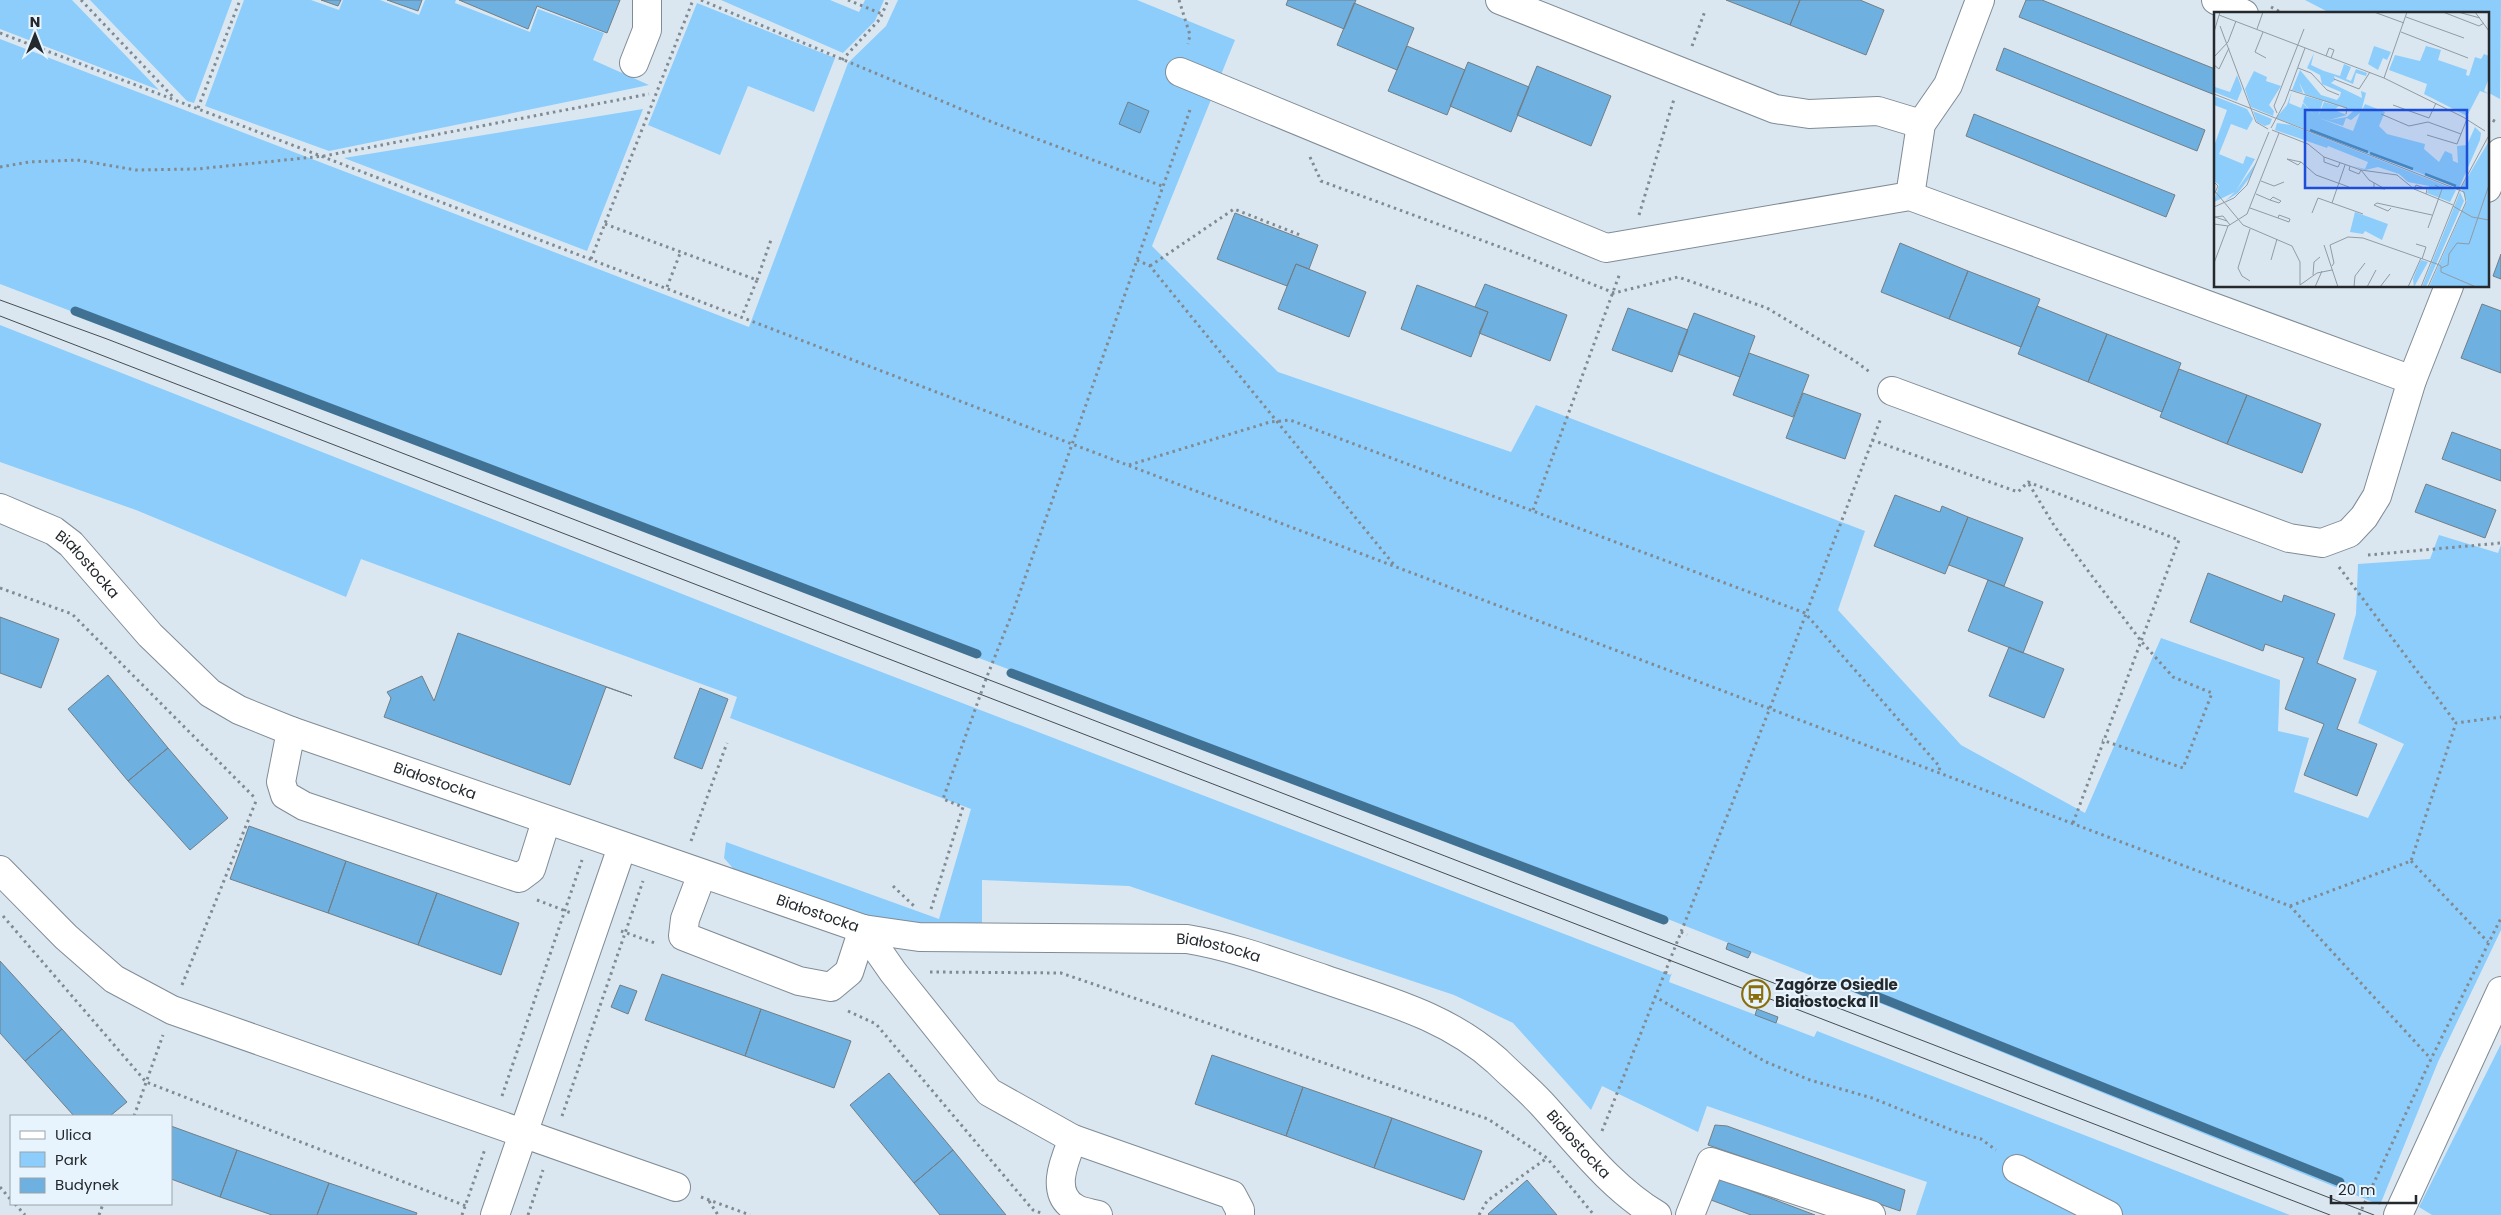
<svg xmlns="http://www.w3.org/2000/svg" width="2501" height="1215" viewBox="0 0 2501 1215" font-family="Poppins,sans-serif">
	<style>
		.green { fill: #8ccdfb }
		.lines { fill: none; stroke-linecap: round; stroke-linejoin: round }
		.stream { stroke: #417192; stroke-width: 9 }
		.building { fill: #6eb1e0; stroke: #727e86 }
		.minor-casing { stroke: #808c95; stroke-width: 30 }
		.path { stroke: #818a91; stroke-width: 3; stroke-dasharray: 2.5 4; stroke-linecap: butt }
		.minor { stroke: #fff; stroke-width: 28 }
		.tram { stroke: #464d52; stroke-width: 1 }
		.labels { text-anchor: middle; stroke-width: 4; stroke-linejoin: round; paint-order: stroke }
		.street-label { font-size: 15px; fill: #24292d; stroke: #e7f4fe }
		.poi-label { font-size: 15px; font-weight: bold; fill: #24292d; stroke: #e7f4fe; text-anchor: start }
		.inset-river { fill: none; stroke: #4d90bd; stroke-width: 2.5 }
		.inset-road { fill: none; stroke: #919ba3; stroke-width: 1 }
		.view { fill: #1d4ed8; fill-opacity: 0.15; stroke: #1d4ed8; stroke-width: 2.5 }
		.inset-edge { fill: none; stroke: #24292d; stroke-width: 2.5 }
	</style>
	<rect width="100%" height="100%" fill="#dae7f1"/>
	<!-- green -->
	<path class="green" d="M0 0H72L159 90 0 29Z
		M90 0H232L194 103 187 101Z
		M244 0H311L339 10 343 0H380L419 15 425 0H456L455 3 530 32 538 9 604 33 593 60 649 85 329 151 205 106Z
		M721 0H830L859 12 865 0H884L875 21 843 53Z
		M898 0H1137L1235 40 1152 246 1278 372 1511 452 1536 405 1865 531 1838 610 1961 745 2085 813 2161 638 2280 680 2278 731 2309 738 2294 792 2368 818 2404 744 2358 723 2377 671 2343 659 2356 614 2358 564 2430 559 2439 535 2498 553 2501 545V930L2438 1062 2380 1205 1835 985 1528 864 984 660 0 284V39L749 327 848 63 886 26Z
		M2305 0H2501L2500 99 2487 92V14H2332Z
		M697 3 835 58 814 112 748 86 720 155 648 125Z
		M643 109 587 251 344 158Z
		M0 325 832 653 1671 975 1669 982 1814 1037 1817 1031 2290 1215H1916L1927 1182 1707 1106 1698 1132 1602 1086 1591 1110 1513 1023 1454 995 1129 886 982 880V924L923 928 873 922 737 873 724 858 726 842 939 919 971 809 730 718 737 697 361 559 346 597 136 510 0 462Z
		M2501 1044V1215H2432L2419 1207Z"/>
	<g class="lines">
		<!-- stream -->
		<path class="stream" d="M75 311 977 654
			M1011 673 1664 920
			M1856 988 2340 1182"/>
	</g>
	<!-- building -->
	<path class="building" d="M321 0H341L338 6Z
		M387 0H422L418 11Z
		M459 0H620L607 33 537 6 528 29Z
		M1288 0H1356L1344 29 1286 5Z
		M1726 0H1800L1790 25Z
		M1800 0H1860L1884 10 1866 55 1790 25Z
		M2026 0H2042L2215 69V95L2019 17Z
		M1354 3 1414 28 1397 70 1337 45Z
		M1407 46 1465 70 1447 115 1388 91Z
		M2004 48 2205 130 2197 151 1996 70Z
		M1468 62 1529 87 1511 132 1450 106Z
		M1537 66 1611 96 1591 146 1517 115Z
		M1128 102 1149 111 1140 133 1119 124Z
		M1974 114 2175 195 2166 217 1966 136Z
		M1235 213 1318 245 1309 269 1296 264 1287 286 1217 259Z
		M1900 243 1968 271 1949 319 1881 292Z
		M2501 254V279L2493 276Z
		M1296 264 1366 292 1349 337 1278 309Z
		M1968 271 2040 299 2021 347 1949 319Z
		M1485 284 1567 315 1550 361 1479 333 1488 312 1475 307Z
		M1417 285 1488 312 1471 357 1401 329Z
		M2482 304 2501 311V373L2461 358Z
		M2037 306 2107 334 2088 382 2018 354Z
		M1628 308 1688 330 1672 372 1612 350Z
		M1694 313 1755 336 1740 377 1678 354Z
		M2107 334 2181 363 2162 412 2088 382Z
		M1749 353 1809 375 1793 417 1733 395Z
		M2179 369 2247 395 2227 444 2160 417Z
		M1803 393 1861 414 1845 459 1786 438Z
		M2247 395 2321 424 2302 473 2227 444Z
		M2452 432 2501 450V481L2442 459Z
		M2426 484 2496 510 2485 538 2415 512Z
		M1895 495 1940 512 1942 506 1968 517 1945 574 1874 546Z
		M1968 517 2023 538 2004 586 1949 565Z
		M2208 573 2282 602 2284 595 2335 614 2317 663 2356 679 2337 729 2377 744 2357 796 2304 775 2324 724 2285 709 2304 658 2265 644 2263 651 2190 622Z
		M1988 580 2043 602 2023 653 1968 631Z
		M0 617 59 639 41 688 0 673Z
		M458 633 632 696 606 687 570 785 384 717 391 698 387 692 422 676 434 701Z
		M2009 647 2064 669 2044 718 1989 696Z
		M108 675 168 748 128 781 68 709Z
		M700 688 728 699 702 769 674 758Z
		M168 748 228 818 190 850 128 781Z
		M249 826 346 861 328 913 230 879Z
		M346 861 437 893 418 945 328 913Z
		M437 893 519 923 501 975 418 945Z
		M1728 943 1751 952 1748 958 1726 949Z
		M0 961 62 1029 25 1061 0 1033Z
		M662 974 761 1009 745 1056 645 1020Z
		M620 985 637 991 628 1014 611 1007Z
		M761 1009 851 1041 834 1088 745 1056Z
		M1757 1009 1778 1017 1776 1023 1755 1015Z
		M62 1029 127 1102 110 1116H74L25 1061Z
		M1212 1055 1303 1087 1286 1136 1195 1104Z
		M889 1073 953 1150 914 1183 850 1105Z
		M1303 1087 1392 1118 1374 1168 1286 1136Z
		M1392 1118 1482 1151 1464 1200 1374 1168Z
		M1715 1125 1727 1126 1905 1190 1900 1211 1708 1145Z
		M171 1126 237 1150 220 1197 171 1179Z
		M237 1150 329 1183 317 1215H272L220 1197Z
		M953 1150 1006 1215H940L914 1183Z
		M1717 1178 1815 1215H1751L1711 1200Z
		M1527 1180 1557 1215H1489L1488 1214Z
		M329 1183 417 1213 416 1215H317Z"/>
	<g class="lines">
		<defs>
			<g id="minor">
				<path d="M1500 0 1775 109 1809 114 1878 111 1921 124"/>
				<path d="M2216 0 2244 14"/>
				<path d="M634 63 647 30V0"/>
				<path d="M1180 72 1606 248 1910 196 2412 380"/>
				<path d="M2487 188 2501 152"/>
				<path d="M1910 196 1921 124 1948 85 1980 0"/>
				<path d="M1892 391 2289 538 2322 543 2349 533 2364 517 2377 496 2412 380 2449 286"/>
				<path id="s1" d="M0 508 54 531 71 544 150 635 210 693 239 710 291 731 863 929 919 937 1187 939C1235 947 1279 964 1324 979 1387 1001 1447 1016 1497 1061 1511 1075 1527 1088 1541 1103 1577 1142 1610 1187 1657 1215"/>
				<path d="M291 731 281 782 285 795 304 806 519 878 531 869 546 821"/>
				<path d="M0 870 66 937 114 979 172 1010 676 1187"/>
				<path d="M702 874 685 919 683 936 799 981 831 987 849 972 863 929"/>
				<path d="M863 929 893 972 989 1092 1073 1139 1232 1195 1240 1210V1215"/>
				<path d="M1073 1139C1065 1159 1049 1193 1075 1208 1081 1212 1091 1213 1098 1215"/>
				<path d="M2017 1169 2108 1215"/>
				<path d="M495 1215 622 847"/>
				<path d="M1690 1215 1711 1162 1871 1215"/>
				<path d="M2398 1215 2501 991"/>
			</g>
		</defs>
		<!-- minor casing -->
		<use href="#minor" class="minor-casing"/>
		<!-- path -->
		<path class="path" d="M81 0 175 99
			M701 0 992 122 1162 186
			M848 0 882 14
			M1179 0 1190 35 1188 44
			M2271 7 2284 14
			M0 33 1072 444 2290 906 2431 1059
			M1692 46 1705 11
			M842 60 880 19 888 0
			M198 108 240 0
			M2487 117 2498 123
			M1310 157 1321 181 1519 254 1614 293 1678 277 1767 308 1855 361 1871 373
			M0 167 29 162 77 160 136 170 197 169 324 156 649 94
			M1639 215 1674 99
			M605 224 757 280 742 316
			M591 259 693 0
			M1137 260 1150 266 1395 566
			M1150 266 1234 209 1300 235
			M757 280 772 237
			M667 287 681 251
			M1872 440 2018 492 2028 482 2179 540 2073 823
			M1129 465 1270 422 1290 420 1805 613 1940 767 1938 774
			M2029 484 2055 527 2141 641 2173 677 2212 693 2183 768 2102 740
			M1533 510 1620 273
			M2368 555 2501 543
			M2339 567 2456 723
			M0 588 72 614 256 799
			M691 841 727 743
			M2411 861 2488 942
			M893 886 915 907
			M537 900 571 913
			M2290 906 2411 861 2456 723 2501 717
			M931 909 963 807 943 799 986 679 1015 606 1191 107
			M3 916 146 1082 466 1206
			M621 931 655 943
			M1681 932 1687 935
			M930 972 1061 973 1488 1119 1547 1158 1594 1215
			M1665 972 1671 975
			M182 985 256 801
			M1654 996 1766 1062 1810 1080 1872 1098 1959 1133 1981 1139 1996 1150
			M848 1011 876 1024 1033 1210 1041 1213
			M502 1096 582 860
			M134 1116 163 1035
			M562 1116 643 881
			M1602 1131 1770 708 1881 418
			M0 1187 11 1200
			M701 1197 750 1215
			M709 1201 718 1215
			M15 1204 25 1215
			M99 1215 103 1204
			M462 1215 485 1149
			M528 1215 543 1170
			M1479 1215 1487 1201 1547 1158
			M2359 1215 2431 1059 2501 918"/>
		<!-- minor -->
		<use href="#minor" class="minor"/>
		<!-- tram -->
		<path class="tram" d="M0 300 107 339 2374 1215
			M0 316 2330 1215"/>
	</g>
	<!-- icons -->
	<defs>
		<symbol id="bus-ring" viewBox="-11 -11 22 22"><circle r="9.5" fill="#e7f4fe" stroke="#8a6e0e" stroke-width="1.5"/><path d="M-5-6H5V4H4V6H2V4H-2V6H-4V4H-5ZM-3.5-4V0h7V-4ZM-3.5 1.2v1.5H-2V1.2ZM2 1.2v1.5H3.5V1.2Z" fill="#8a6e0e"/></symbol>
	</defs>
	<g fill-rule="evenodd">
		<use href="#bus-ring" x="1740" y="978" width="32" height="32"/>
	</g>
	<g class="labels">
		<!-- street labels -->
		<g class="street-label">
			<text dy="5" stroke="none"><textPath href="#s1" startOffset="106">Białostocka</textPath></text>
			<text dy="5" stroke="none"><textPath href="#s1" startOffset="526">Białostocka</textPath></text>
			<text dy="5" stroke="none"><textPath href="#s1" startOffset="931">Białostocka</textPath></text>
			<text dy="5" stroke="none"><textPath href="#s1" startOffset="1336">Białostocka</textPath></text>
			<text dy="5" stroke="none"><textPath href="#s1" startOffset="1756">Białostocka</textPath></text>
		</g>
		<!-- poi labels -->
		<g class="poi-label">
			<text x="1775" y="990">Zagórze Osiedle<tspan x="1775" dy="17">Białostocka II</tspan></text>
		</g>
	</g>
	<!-- overview -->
	<g transform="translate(2214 12)">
		<rect width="275" height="275" fill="#dae7f1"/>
		<path d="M160 34 177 40 173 48 169 46 164 58 154 52ZM212 34 227 38 224 48 253 58 252 63 255 64 261 45 267 47 270 42 275 44V66L270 79 275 82 266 79 253 104 210 82 213 72 175 58 181 43 206 49ZM100 41 97 53 110 59 126 64 130 52 137 55 132 67 137 69 142 57 153 61 152 64 142 61 139 72 120 64 121 68 117 71 148 86 147 79 152 81 147 100 151 92 171 100 165 114 173 122 211 132 210 137 225 150 231 139 238 142 239 149 244 151 243 134 253 133 261 115 267 121 266 128 245 176 62 106 73 93 78 79 75 91 87 96 89 91 102 105 89 90 91 84 109 89 104 105 110 90 125 94 120 98 133 103 115 108 133 105 139 99 91 82 85 70 89 81 78 78 86 58 107 83 123 88 126 84 127 80 108 72 106 63 93 56ZM146 101 139 119 105 106 129 114 132 106 137 108ZM40 59 53 65 52 69 67 74 55 93 60 99 59 104 37 95 31 77ZM23 63 28 77 23 89 0 80 1 75 16 80ZM0 84 33 97 39 107 33 118 17 112 5 142 29 152 32 144 41 147 22 179 43 149 36 165 24 181 11 189 21 180 0 190 5 173 0 169V134L13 98 0 93ZM39 99 58 107 56 112 51 114 43 110ZM63 111 77 113 242 178 236 190 213 181 215 174 194 170 185 162 164 155 151 158 138 154 151 157 154 150 114 134 113 136 61 118ZM275 129V275H215L253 189 247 176ZM246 180 250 189 212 275H208ZM141 200 174 212 168 228 151 219 149 222 136 220ZM207 248 214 250 200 275 199 267 202 259 205 260 202 259Z" fill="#8ccdfb" fill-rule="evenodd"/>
		<path class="inset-river" d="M96 118 154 140M156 141 199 157M211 162 242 174"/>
		<path class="inset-road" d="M160 0 190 11M229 0 265 14 270 11M244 0 266 6M261 0 275 19M5 3 170 66 249 105 271 119M192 5 250 26M6 14 42 110 54 117M43 17 49 0M0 20 6 0M49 20 41 40 52 46M187 20 254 46M112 44 115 36 120 38 117 46M0 45 14 30 22 9M0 46V53L5 57 15 36M84 56 97 61 113 78 125 83M170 66 193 0M120 67 145 77 156 60M76 78 133 96 132 102M0 82 250 180 252 190 214 275M179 93 215 106M63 101 60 94 90 17M167 102 195 114 214 110 247 122M215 106 222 91M57 116 71 90 91 36M58 118 94 132 110 145 147 158 183 163 200 177 239 193M213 123 243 132 253 107M110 145V150L124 155 126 151M87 150 84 153 73 147 87 150 102 163 135 175M136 154 135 158 145 162 147 158 155 168 171 177 160 176V171M47 169 60 174 70 170M0 170 4 174 0 183M200 177 202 173 213 177 212 182M0 178 29 213 78 234 86 250V273L103 261 118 258M42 182 56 188 65 191 67 189 59 185 56 188M118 191 131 153M239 194 258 205 275 208M0 195 20 186 33 173 55 120M36 196 64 206 75 210 76 207 65 203 64 206M177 196 174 199 160 193 163 191 218 203M98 201 104 186 149 202M13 209 1 205 9 204 13 209 16 213M0 212 14 214 33 202 65 121M214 216 228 177 221 173M202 232 212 235 208 247M110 233 124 275M57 248 63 227M0 251 14 214M118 254 120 251 116 233 134 225 149 226 223 252 227 254V260L262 275M227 256 234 253 235 242 243 231 255 232 275 173M99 263 100 250 106 245M36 269 28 264 24 256 36 217M101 275 108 259M140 275 141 264 151 251M153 275 162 258M166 275 176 262M194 275 207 246M207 275 246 177 274 125"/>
		<path class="view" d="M91 98H253V176H91Z"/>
		<rect width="275" height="275" class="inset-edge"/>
	</g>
	<!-- legend -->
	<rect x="10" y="1115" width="162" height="90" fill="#e7f4fe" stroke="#99a3aa"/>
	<rect x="20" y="1131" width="25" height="8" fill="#ffffff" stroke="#99a3aa"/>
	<text x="55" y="1140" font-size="15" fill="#24292d">Ulica</text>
	<rect x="20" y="1152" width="25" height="15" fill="#8ccdfb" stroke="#99a3aa"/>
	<text x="55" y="1165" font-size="15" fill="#24292d">Park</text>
	<rect x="20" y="1178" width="25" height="15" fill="#6eb1e0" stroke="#99a3aa"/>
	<text x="55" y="1190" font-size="15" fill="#24292d">Budynek</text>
	<!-- north arrow -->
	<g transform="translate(35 35)" stroke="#e7f4fe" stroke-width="4" paint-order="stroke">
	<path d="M0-4L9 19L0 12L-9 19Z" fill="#24292d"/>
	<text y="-8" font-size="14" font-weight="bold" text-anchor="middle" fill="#24292d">N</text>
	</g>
	<!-- scale -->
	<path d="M2331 1195v8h85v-8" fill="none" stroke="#24292d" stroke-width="2.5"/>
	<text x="2338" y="1195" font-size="15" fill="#24292d" stroke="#e7f4fe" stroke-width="4" paint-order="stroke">20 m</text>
</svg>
